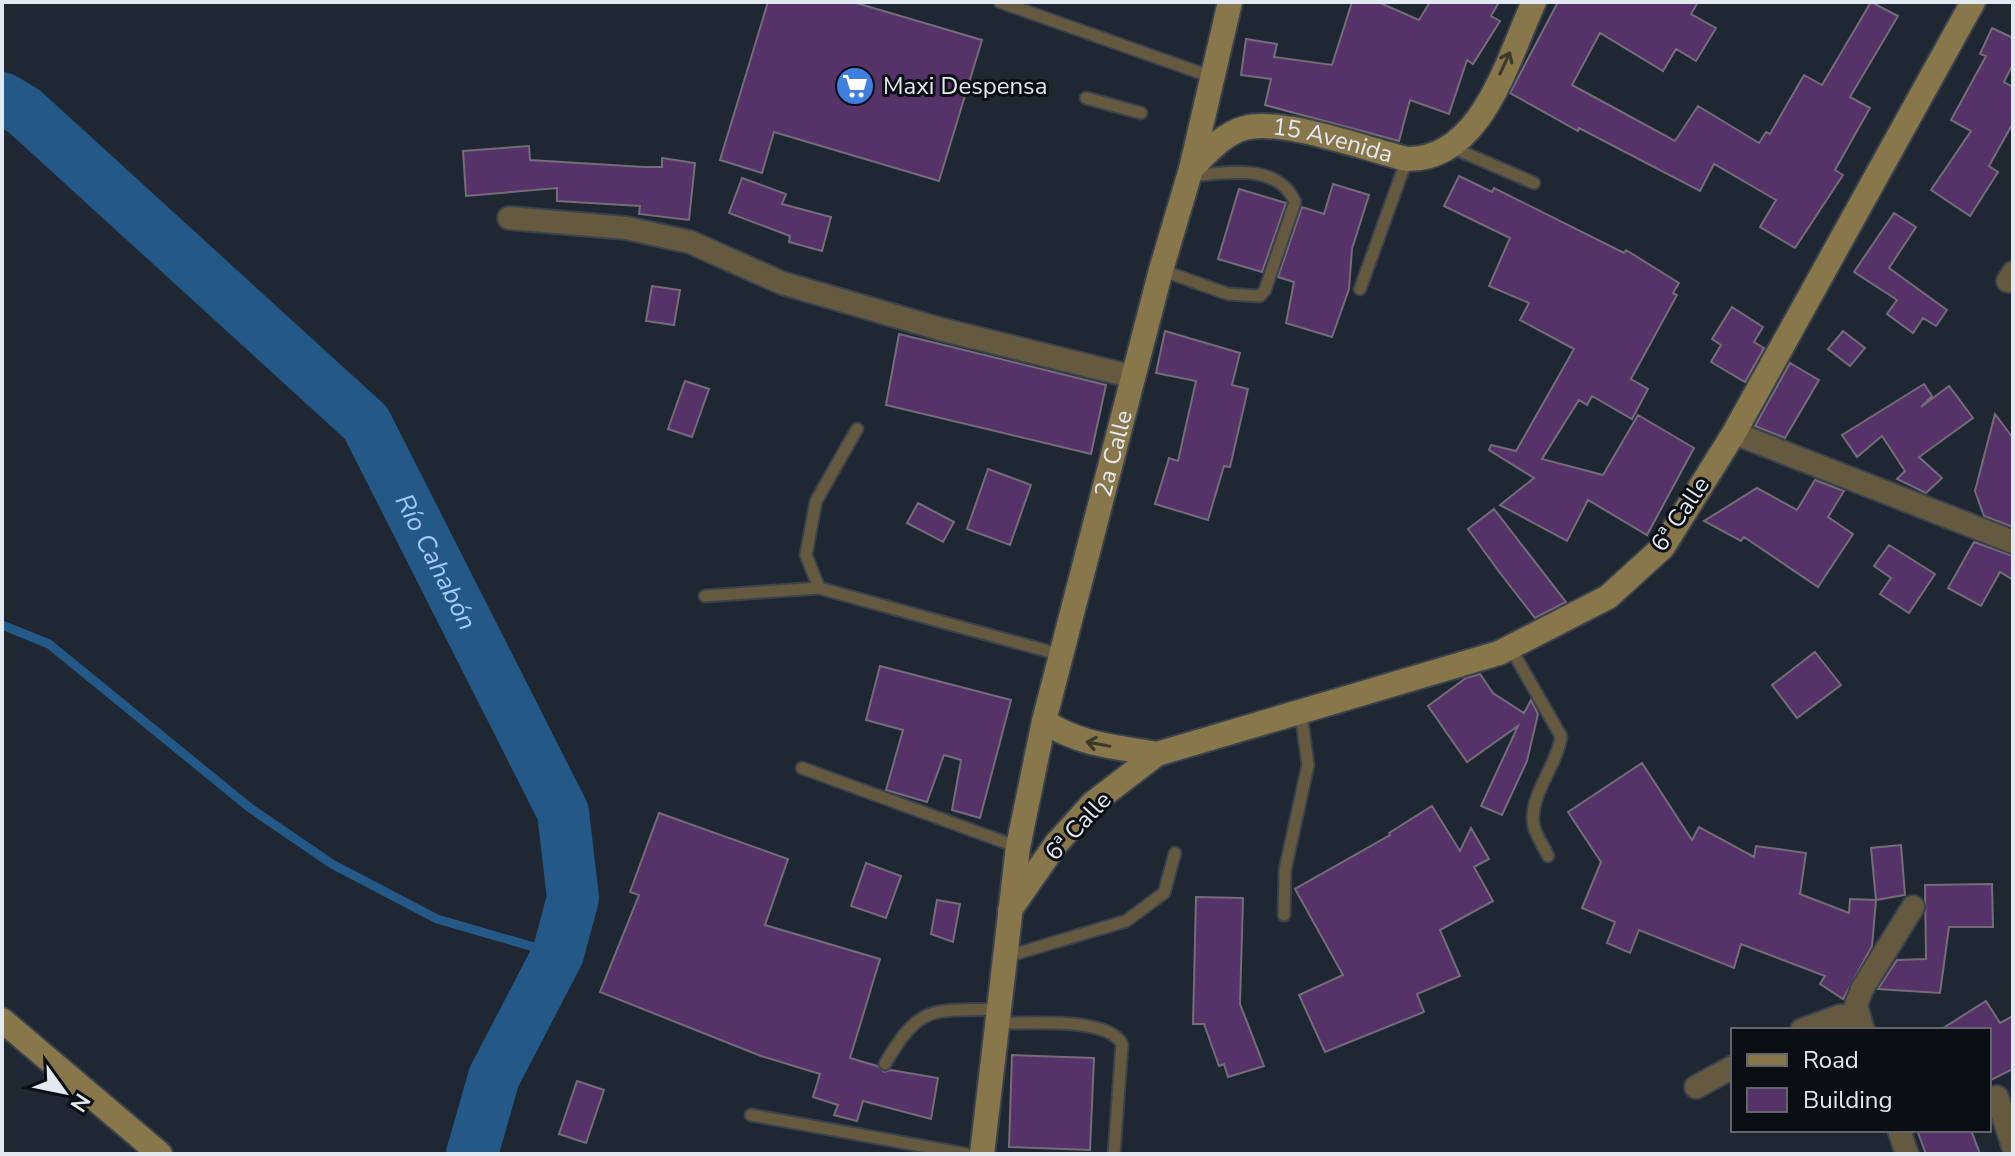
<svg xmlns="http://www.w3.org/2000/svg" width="2015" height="1156" viewBox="0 0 2015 1156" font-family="'Nunito Sans',sans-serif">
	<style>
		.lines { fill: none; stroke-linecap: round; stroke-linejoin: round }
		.stream { stroke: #245987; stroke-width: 9 }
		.river { stroke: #245987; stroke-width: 52 }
		.building { fill: #553267; stroke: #756c7a; stroke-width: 2 }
		.lane-casing { stroke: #3a424d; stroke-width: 15 }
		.street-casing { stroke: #3a424d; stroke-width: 26 }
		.secondary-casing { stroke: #3a424d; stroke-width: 28 }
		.lane { stroke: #655a3f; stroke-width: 11 }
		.street { stroke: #655a3f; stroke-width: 22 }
		.secondary { stroke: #88774b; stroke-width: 24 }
		.oneway { stroke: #3d392a }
		.labels { text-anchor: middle; stroke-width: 6; stroke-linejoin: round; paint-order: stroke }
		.poi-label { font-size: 24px; fill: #e3e9f1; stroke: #0b0f14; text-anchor: start }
		.street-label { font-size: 24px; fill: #e3e9f1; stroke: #0b0f14 }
		.water-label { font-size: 26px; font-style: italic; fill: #a2ccf6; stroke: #0b0f14 }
	</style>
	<rect width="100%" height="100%" fill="#1e2732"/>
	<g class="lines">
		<!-- stream -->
		<path class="stream" d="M2 625 49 644 250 808 332 864 437 919 558 954"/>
		<!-- river -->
		<path class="river" id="s1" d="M2 98 24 111 366 423 563 812 573 898 558 954 494 1077 472 1154"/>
	</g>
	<!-- building -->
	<path class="building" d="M768 2H853L982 40 939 181 774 132 762 173 720 160Z
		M1352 2H1378L1419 20 1430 2H1499L1491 16 1500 21 1473 64 1467 60 1449 114 1410 100 1399 141 1265 105 1271 79 1241 75 1246 39 1277 44 1274 57 1332 65Z
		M1558 2H1698L1691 14 1716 28 1696 61 1676 49 1663 71 1600 33 1572 85 1675 141 1698 106 1759 143 1766 132 1770 134 1804 75 1822 85 1871 2 1898 16 1850 97 1870 108 1835 170 1843 175 1795 248 1760 227 1776 200 1714 164 1700 191 1579 128 1578 131 1510 93Z
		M1992 28 2013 38V64L2004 82 2013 87V123L1989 166 1998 172 1970 216 1931 190 1971 131 1951 120 1986 56 1980 54Z
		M529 146 530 160 644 167H662V158L695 163 689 220 639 214 640 206 557 201V188L466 196 463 151Z
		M1459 176 1492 192 1494 188 1624 253 1626 250 1679 283 1673 293 1677 295 1631 379 1648 389 1632 419 1592 396 1587 405 1579 400 1542 459 1603 475 1638 415 1694 448 1647 535 1588 500 1567 541 1500 505 1534 478 1489 450 1491 445 1516 451 1574 349 1520 320 1529 303 1489 286 1510 238 1444 206Z
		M742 178 786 194 782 204 831 217 822 251 789 242 790 236 729 213Z
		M1333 184 1369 195 1352 249 1349 289 1332 337 1286 323 1294 282 1278 277 1302 207 1324 214Z
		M1239 189 1286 203 1262 272 1218 259Z
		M1894 213 1916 227 1889 268 1947 310 1936 326 1923 318 1913 333 1887 314 1897 300 1854 272Z
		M652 286 680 290 674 325 646 321Z
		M1732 307 1763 327 1754 342 1764 348 1745 382 1711 362 1721 345 1712 339Z
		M1165 331 1240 353 1232 385 1248 389 1230 467 1224 466 1208 520 1155 504 1169 458 1178 461 1196 381 1156 373Z
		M1843 331 1865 348 1850 366 1828 349Z
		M899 334 1106 385 1091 454 886 405Z
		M1790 363 1819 380 1785 438 1755 426Z
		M685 381 709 389 692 437 668 429Z
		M1924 384 1932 396 1921 407 1949 386 1973 418 1919 457 1942 478 1926 493 1897 479 1905 471 1882 436 1857 457 1842 435Z
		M1995 414 2013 438V527L1984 516 1975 491Z
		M988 469 1031 485 1010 545 967 529Z
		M1815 480 1844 491 1828 517 1853 534 1818 587 1744 537 1741 541 1704 521 1757 488 1797 510Z
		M918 503 954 522 943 542 907 523Z
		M1494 509 1566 602 1535 618 1500 573 1468 529Z
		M1974 542 2013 556V580L2000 572 1981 606 1948 588Z
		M1889 545 1935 574 1909 613 1880 594 1891 578 1874 566Z
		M1815 652 1841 685 1797 718 1772 685Z
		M880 666 1011 700 980 818 952 810 961 760 944 755 927 802 886 790 903 730 866 720Z
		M1480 674 1493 693 1524 713 1531 700 1538 714 1527 761 1502 815 1481 806 1518 726 1467 762 1428 706 1466 678Z
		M1642 763 1692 840 1699 827 1754 857 1756 846 1806 853 1800 894 1849 913 1850 899 1876 900 1872 946 1843 999 1820 984 1825 976 1741 944 1734 968 1639 930 1630 953 1607 943 1615 922 1582 908 1601 862 1568 812Z
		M1432 806 1460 851 1471 828 1489 859 1474 867 1493 901 1440 930 1460 976 1417 994 1424 1012 1325 1052 1299 995 1343 975 1295 889 1390 835 1389 833Z
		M659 813 788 859 765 925 880 959 850 1058 877 1066 884 1072 891 1070 938 1078 931 1119 863 1101 857 1121 834 1115 838 1105 813 1097 820 1074 761 1056 600 992 639 895 630 892Z
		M1901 845 1905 895 1876 900 1871 848Z
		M866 863 901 876 886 918 851 906Z
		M1992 884 1993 927H1949L1940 993 1878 989 1897 960 1926 959 1925 885Z
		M1196 897 1243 898 1240 1004 1264 1066 1228 1077 1224 1064 1219 1066 1204 1024H1193Z
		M937 900 960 904 953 942 931 934Z
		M1986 1001 2000 1023 2013 1016V1069L1989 1081V1030H1940Z
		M1012 1055 1094 1058 1090 1150 1009 1147Z
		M577 1081 604 1090 586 1143 559 1134Z
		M1917 1130H1971L1980 1154H1926Z"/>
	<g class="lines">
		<defs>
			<path id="lane" d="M1000 2 1212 77
				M1086 98 1141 113
				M1453 148 1534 183
				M1161 270 1228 294 1260 296 1265 290 1295 202C1278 162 1226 173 1190 176
				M1360 289 1407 159
				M857 429 816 501 806 555 819 588 1062 655
				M705 596 819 588
				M1510 647 1561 736C1558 765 1527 797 1534 827 1537 837 1544 847 1548 856
				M802 768 1018 847
				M1284 915 1285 870 1308 765 1301 714
				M1005 957 1126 921 1164 893 1175 853
				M998 1023C1028 1024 1107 1016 1122 1044L1114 1154
				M885 1064C920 1003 932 1011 999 1009
				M751 1115 966 1154"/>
			<path id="street" d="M509 218 626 228 690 242 782 283 940 329 1134 377
				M2008 281 2013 273
				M1734 433 2013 542
				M1802 1030 1840 1016 1859 1018
				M1863 1030 1856 1005 1862 989 1913 907
				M1696 1087 1733 1067
				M1997 1097 2013 1146
				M1899 1130 1907 1154"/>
			<g id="secondary">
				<path id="s2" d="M1191 169C1206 154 1224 133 1245 128 1283 118 1366 149 1407 159 1482 160 1507 60 1534 2"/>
				<path d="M1044 721C1079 745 1117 747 1157 754"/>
				<path d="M1010 910 1056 844 1093 803 1157 754 1499 653 1608 597 1663 547 1734 433 1973 2"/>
				<path d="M2 1020 160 1154"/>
				<path id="s3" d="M982 1154 1018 847 1044 721 1161 270 1191 169 1230 2"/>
			</g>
		</defs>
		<!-- lane casing -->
		<use href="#lane" class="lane-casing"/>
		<!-- street casing -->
		<use href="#street" class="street-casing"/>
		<!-- secondary casing -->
		<use href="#secondary" class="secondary-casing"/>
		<!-- lane -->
		<use href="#lane" class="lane"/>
		<!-- street -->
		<use href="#street" class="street"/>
		<!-- secondary -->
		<use href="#secondary" class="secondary"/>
	</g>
	<!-- one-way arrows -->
	<defs><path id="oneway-shaft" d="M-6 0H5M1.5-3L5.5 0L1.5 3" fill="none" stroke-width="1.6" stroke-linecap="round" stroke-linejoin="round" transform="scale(2)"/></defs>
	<g class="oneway">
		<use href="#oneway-shaft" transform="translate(1505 63) rotate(-65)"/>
		<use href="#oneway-shaft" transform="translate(1098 744) rotate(-169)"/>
	</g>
	<!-- icons -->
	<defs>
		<symbol id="supermarket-disc" viewBox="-11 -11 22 22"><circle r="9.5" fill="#3f7fe0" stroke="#0b0f14"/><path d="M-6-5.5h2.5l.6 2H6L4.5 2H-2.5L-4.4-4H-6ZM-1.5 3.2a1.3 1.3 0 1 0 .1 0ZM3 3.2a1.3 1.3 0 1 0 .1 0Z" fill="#fff"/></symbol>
	</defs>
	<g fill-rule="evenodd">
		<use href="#supermarket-disc" x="833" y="64" width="44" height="44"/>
	</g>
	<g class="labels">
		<!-- poi labels -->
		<g class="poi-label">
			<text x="883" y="94">Maxi Despensa</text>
		</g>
		<!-- street labels -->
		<g class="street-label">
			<text dy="8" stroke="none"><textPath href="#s2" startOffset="158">15 Avenida</textPath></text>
			<text dy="8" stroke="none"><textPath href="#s3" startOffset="714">2a Calle</textPath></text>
			<text transform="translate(1680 514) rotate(-56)" y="8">6ª Calle</text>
			<text transform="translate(1078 826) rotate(-47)" y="8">6ª Calle</text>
		</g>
		<!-- water labels -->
		<g class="water-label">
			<text dy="9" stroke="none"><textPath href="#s1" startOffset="644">Río Cahabón</textPath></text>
		</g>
	</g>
	<!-- border -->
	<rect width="2015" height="1156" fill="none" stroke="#e3e9f1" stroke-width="8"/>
	<!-- legend -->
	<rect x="1731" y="1028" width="260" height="104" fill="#0b0f14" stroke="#61666c" stroke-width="2"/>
	<rect x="1747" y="1054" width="40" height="12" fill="#88774b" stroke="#61666c" stroke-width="2"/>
	<text x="1803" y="1068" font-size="24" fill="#e3e9f1">Road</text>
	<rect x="1747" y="1088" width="40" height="24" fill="#553267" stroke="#61666c" stroke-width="2"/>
	<text x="1803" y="1108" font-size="24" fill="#e3e9f1">Building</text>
	<!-- north arrow -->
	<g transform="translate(64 1092) rotate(123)" stroke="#0b0f14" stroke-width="6" paint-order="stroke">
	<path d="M0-6L14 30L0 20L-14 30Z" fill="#e3e9f1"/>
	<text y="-12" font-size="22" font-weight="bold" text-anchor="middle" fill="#e3e9f1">N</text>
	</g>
</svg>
